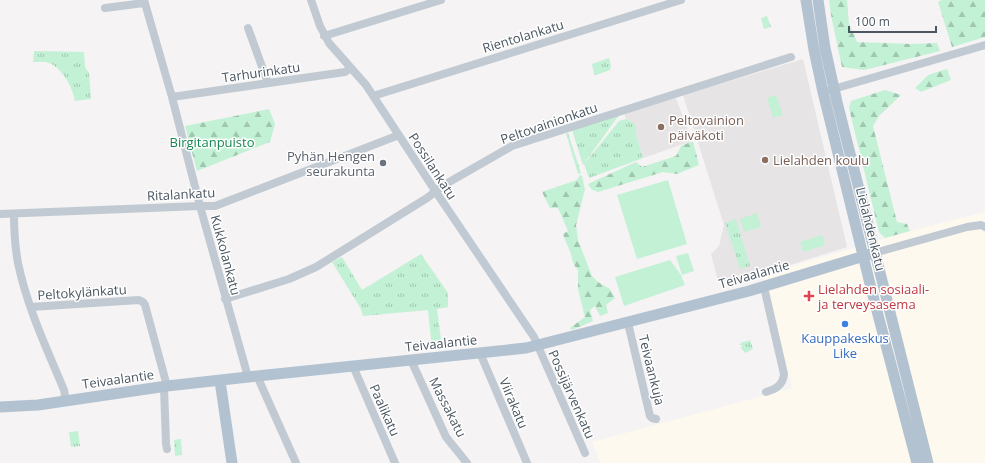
<svg xmlns="http://www.w3.org/2000/svg" width="985" height="463" viewBox="0 0 985 463" font-family="'Open Sans',sans-serif">
	<style>
		.commercial { fill: #fdf9ef }
		.education { fill: #e6e4e5 }
		.forest { fill: url(#forest-firs) }
		.park { fill: url(#park-tufts) }
		.garden { fill: #c3f1d5 }
		.lines { fill: none; stroke-linecap: round; stroke-linejoin: round }
		.minor { stroke: #c1cad2; stroke-width: 8 }
		.major { stroke: #b3c2d1; stroke-width: 11 }
		.education-dot { fill: #8d6e63; stroke: #fff; stroke-width: 1.5 }
		.worship-dot { fill: #6b7280; stroke: #fff; stroke-width: 1.5 }
		.health-dot { fill: #e0444e; stroke: #fff; stroke-width: 1.5 }
		.shop-dot { fill: #3f7fe0; stroke: #fff; stroke-width: 1.5 }
		.labels { text-anchor: middle; stroke-width: 3; stroke-linejoin: round; paint-order: stroke }
		.street-label { font-size: 13px; fill: #4a5661; stroke: #fff }
		.education-label { font-size: 13px; fill: #785e54; stroke: #fff; text-anchor: start }
		.park-label { font-size: 13px; fill: #17864f; stroke: #fff }
		.worship-label { font-size: 13px; fill: #5b616d; stroke: #fff; text-anchor: end }
		.health-label { font-size: 13px; fill: #be3a42; stroke: #fff; text-anchor: start }
		.shop-label { font-size: 13px; fill: #366cbe; stroke: #fff }
	</style>
	<defs>
		<pattern id="forest-firs" width="22" height="20" patternUnits="userSpaceOnUse"><rect width="22" height="20" fill="#c3f1d5"/><path d="M5 1l3.5 6h-7zM16 11l3.5 6h-7z" fill="#a0c6b0"/></pattern>
		<pattern id="park-tufts" width="24" height="20" patternUnits="userSpaceOnUse"><rect width="24" height="20" fill="#c3f1d5"/><path d="M3 7l-1-3M5 7V3M7 7l1-3M15 17l-1-3M17 17v-4M19 17l1-3" fill="none" stroke="#a0c6b0"/></pattern>
	</defs>
	<rect width="100%" height="100%" fill="#f5f3f3"/>
	<!-- commercial -->
	<path class="commercial" d="M985 212V463H601L592 442 792 388 762 275 910 231Z"/>
	<!-- education -->
	<path class="education" d="M803 59 847 247 762 274 731 282 718 281 711 254 719 246 724 225 683 95Z
		M676 98 692 141 643 158 635 131 634 123 626 119 624 113Z"/>
	<!-- forest -->
	<path class="forest" d="M829 0H847L849 24 857 42 912 44 937 43 940 51 864 70 842 67 831 15Z
		M942 0H985V37L952 47 938 2Z
		M947 69 951 80 921 92 915 88 928 75Z
		M885 90 901 95 879 116 873 126 897 222 907 224 910 231 885 238 879 232 849 108 851 101Z
		M269 109 275 124 270 142 197 171 185 126Z
		M693 141 699 165 677 174 663 172 598 192 591 189 588 184 636 162 642 167 676 156 681 146Z
		M580 175 582 176 585 189 576 225 578 240 592 276 598 282 610 289 615 298 606 305 608 313 600 316 595 306 590 310 593 321 572 330 570 328 585 317 578 289V270C571 262 573 258 569 249 567 244 565 240 563 234L568 231 558 208H550L542 192 577 180Z"/>
	<!-- park -->
	<path class="park" d="M767 16 771 27 764 29 761 18Z
		M34 51 84 52 85 67 89 73 91 99 75 101C73 88 62 68 49 63 44 61 39 62 33 62Z
		M609 58 611 66 610 70 596 75 594 74 592 64Z
		M619 115 583 165 572 130Z
		M626 119 634 123 637 130 635 131 643 158 589 178 584 164 619 121Z
		M566 133H568L581 173 578 174Z
		M736 219 750 266 740 269 725 223Z
		M421 254 448 293V307L437 309 442 347 432 349 428 310 363 316 361 309 332 262 342 257 362 290Z
		M750 340 753 349 745 353 741 348 742 345H739L742 342H744Z
		M78 431 80 446 71 447 69 432Z
		M181 439 182 455 175 456 174 440Z"/>
	<!-- garden -->
	<path class="garden" d="M776 95 783 115 773 118 767 98Z
		M668 180 687 244 637 259 617 195Z
		M757 213 761 227 744 232 740 219Z
		M822 235 825 245 803 252 800 242Z
		M688 253 694 271 682 275 676 256Z
		M670 260 681 275 685 285 624 306 615 277Z"/>
	<g class="lines">
		<!-- minor -->
		<path class="minor" d="M144 0 172 97 200 206 248 377
			M311 0 320 26 329 43 366 85 436 192 534 337 585 453
			M105 8 144 3
			M248 28 268 83
			M324 36 441 0
			M830 90 985 45
			M373 96 681 0
			M172 97 345 72 351 68
			M0 214 200 206H215L399 135
			M14 214C14 230 15 247 18 263 27 307 47 349 64 390L66 401
			M874 253 967 227 981 225 985 227
			M764 287 784 374C783 385 776 389 766 392
			M225 299 289 279 316 267 427 198 444 185 512 146 791 57
			M31 307 139 300 143 302 145 305 167 386
			M628 323 650 416 652 418 656 419
			M480 353 527 463
			M411 360 446 437 467 463
			M353 366 395 463
			M257 376 296 463
			M164 387 166 444 167 449"/>
		<!-- major -->
		<path class="major" d="M806 0 814 50 823 92 872 292 917 463
			M818 0 825 48 837 102 928 463
			M220 381 232 463
			M0 407 38 405 167 386 257 376 526 348 749 291 874 253"/>
	</g>
	<!-- markers -->
	<g class="education-dot">
		<circle cx="661" cy="127" r="4"/>
		<circle cx="765" cy="160" r="4"/>
	</g>
	<circle class="worship-dot" cx="383" cy="163" r="4"/>
	<path class="health-dot" d="M807 290h4v4h4v4h-4v4h-4v-4h-4v-4h4z"/>
	<circle class="shop-dot" cx="845" cy="324" r="4"/>
	<g class="labels">
		<!-- street labels -->
		<g class="street-label">
			<text transform="translate(523 36) rotate(-17)" y="5">Rientolankatu</text>
			<text transform="translate(261 72) rotate(-8)" y="5">Tarhurinkatu</text>
			<text transform="translate(549 123) rotate(-19)" y="5">Peltovainionkatu</text>
			<text transform="translate(433 166) rotate(57)" y="5">Possilankatu</text>
			<text transform="translate(181 194) rotate(-3)" y="5">Ritalankatu</text>
			<text transform="translate(871 229) rotate(76)" y="5">Lielahdenkatu</text>
			<text transform="translate(226 255) rotate(75)" y="5">Kukkolankatu</text>
			<text transform="translate(754 274) rotate(-16)" y="5">Teivaalantie</text>
			<text transform="translate(82 292) rotate(-4)" y="5">Peltokylänkatu</text>
			<text transform="translate(441 343) rotate(-6)" y="5">Teivaalantie</text>
			<text transform="translate(652 370) rotate(76)" y="5">Teivaankuja</text>
			<text transform="translate(118 379) rotate(-8)" y="5">Teivaalantie</text>
			<text transform="translate(572 394) rotate(66)" y="5">Possijärvenkatu</text>
			<text transform="translate(514 403) rotate(67)" y="5">Viirakatu</text>
			<text transform="translate(448 407) rotate(63)" y="5">Massakatu</text>
			<text transform="translate(385 410) rotate(66)" y="5">Paalikatu</text>
		</g>
		<!-- education labels -->
		<g class="education-label">
			<text x="669" y="125">Peltovainion<tspan x="669" dy="15">päiväkoti</tspan></text>
			<text x="773" y="165">Lielahden koulu</text>
		</g>
		<!-- park labels -->
		<g class="park-label">
			<text x="212" y="147">Birgitanpuisto</text>
		</g>
		<!-- worship labels -->
		<g class="worship-label">
			<text x="375" y="161">Pyhän Hengen<tspan x="375" dy="15">seurakunta</tspan></text>
		</g>
		<!-- health labels -->
		<g class="health-label">
			<text x="818" y="294">Lielahden sosiaali-<tspan x="818" dy="15">ja terveysasema</tspan></text>
		</g>
		<!-- shop labels -->
		<g class="shop-label">
			<text x="845" y="343">Kauppakeskus<tspan x="845" dy="15">Like</tspan></text>
		</g>
	</g>
	<!-- scale -->
	<path d="M849 26v6h87v-6" fill="none" stroke="#4a5661" stroke-width="2"/>
	<text x="855" y="26" font-size="12" fill="#4a5661" stroke="#ffffff" stroke-width="3" paint-order="stroke">100 m</text>
</svg>
